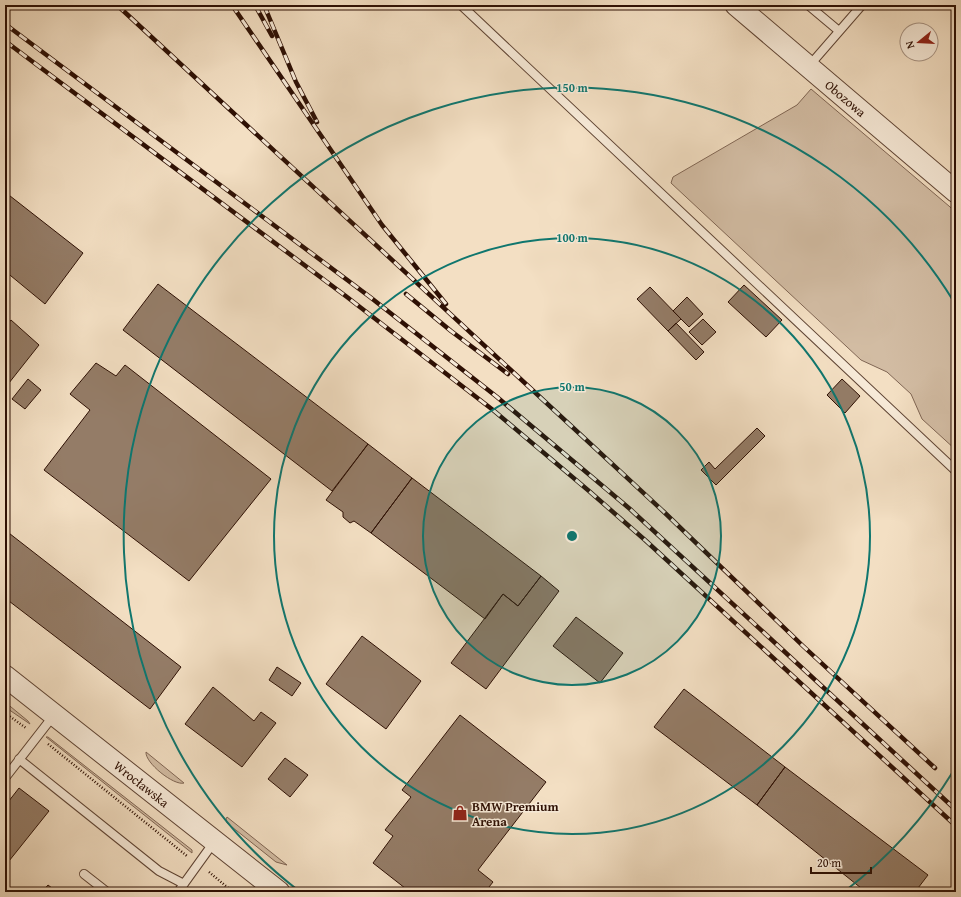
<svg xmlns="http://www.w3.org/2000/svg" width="961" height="897" viewBox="0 0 961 897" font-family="'Gentium Book Plus',serif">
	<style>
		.green { fill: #d2bca3; stroke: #806654 }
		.building { fill: #947c67; stroke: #2e1004 }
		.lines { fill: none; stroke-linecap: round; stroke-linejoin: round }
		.service-casing { stroke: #5f4434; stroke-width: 10 }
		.tertiary-casing { stroke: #5f4434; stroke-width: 23 }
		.path { stroke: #2e1004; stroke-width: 2.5; stroke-dasharray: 1 2; stroke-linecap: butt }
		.service { stroke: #f7ead8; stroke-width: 8 }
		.tertiary { stroke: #f7ead8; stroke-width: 21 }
		.rail-casing { stroke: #2e1004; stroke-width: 4.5 }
		.rail { stroke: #f7ead8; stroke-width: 3; stroke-dasharray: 9; stroke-linecap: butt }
		.ring { fill: none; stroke: #0f766e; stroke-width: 2 }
		.labels { text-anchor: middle; stroke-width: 3; stroke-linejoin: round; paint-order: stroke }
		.street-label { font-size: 13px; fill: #2e1004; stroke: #f7ead8 }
		.poi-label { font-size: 13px; font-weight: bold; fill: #2e1004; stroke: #f7ead8; text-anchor: start }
		.centre { fill: #0f766e; stroke: #f7ead8; stroke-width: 2 }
		.ring-label { font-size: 12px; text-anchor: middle; font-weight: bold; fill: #0f766e; stroke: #f7ead8; stroke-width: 3; stroke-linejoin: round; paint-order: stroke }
	</style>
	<rect width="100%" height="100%" fill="#f3dfc3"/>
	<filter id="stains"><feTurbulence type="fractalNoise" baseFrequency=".005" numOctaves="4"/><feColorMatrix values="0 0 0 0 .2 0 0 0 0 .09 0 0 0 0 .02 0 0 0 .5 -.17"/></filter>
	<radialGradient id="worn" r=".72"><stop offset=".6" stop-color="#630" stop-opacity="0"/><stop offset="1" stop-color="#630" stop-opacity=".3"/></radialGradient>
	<!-- green -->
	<path class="green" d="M811 89 956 212V450L922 419 911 394 887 372 861 360 671 183 673 177 797 105Z
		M5 702 28 721 30 724 5 707Z
		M46 737H48L192 850V853Z
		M146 752 184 783C174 786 145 763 146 752Z
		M227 817 287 865 276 862 227 823 226 819Z"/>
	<!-- building -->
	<path class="building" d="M5 192 83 253 45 304 5 271Z
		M158 284 368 444 332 491 123 330Z
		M744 285 782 320 766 337 728 302Z
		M650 287 681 319 668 331 637 299Z
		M687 297 703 314 689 327 673 311Z
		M703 319 716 332 702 345 689 332Z
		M11 320 39 345 5 388V327Z
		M676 323 704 352 696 360 668 331Z
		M96 363 116 376 125 365 271 479 189 581 44 470 90 410 70 394Z
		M28 379 41 390 25 409 12 399Z
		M842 379 860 396 845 413 827 395Z
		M757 428 765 436 716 485 701 470 709 462 715 469Z
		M368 444 412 478 371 533 354 521 350 523 343 517V512L326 500Z
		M412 478 541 576 518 606 503 594 485 619 371 533Z
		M5 530 181 667 150 709 5 598Z
		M541 576 559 591 486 689 451 663 503 594 518 606Z
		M576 617 623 653 600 683 553 646Z
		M362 636 421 681 386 729 326 684Z
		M277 667 301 683 292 696 269 680Z
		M213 687 254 721 261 712 276 723 242 767 185 724Z
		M684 689 785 767 757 805 654 727Z
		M460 715 546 782 478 870 493 882 485 892H410L373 863 393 836 385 830 411 797 402 790Z
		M285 758 308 775 290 797 268 779Z
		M785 767 928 875 915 892H866L757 805Z
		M19 788 49 811 5 866V806Z
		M48 885 57 892H42Z"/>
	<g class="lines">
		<defs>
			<path id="service" d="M461 5 956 471
				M808 5 839 31
				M809 66 862 5
				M19 759 159 871 184 884
				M5 778 54 715
				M84 874 107 892
				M178 892 214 842"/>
			<g id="tertiary">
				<path id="s1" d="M736 5 956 192"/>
				<path id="s2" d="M5 676 279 892"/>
			</g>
		</defs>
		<!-- service casing -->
		<use href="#service" class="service-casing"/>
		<!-- tertiary casing -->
		<use href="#tertiary" class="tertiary-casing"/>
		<!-- path -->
		<path class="path" d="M5 713 26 728
			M48 744 187 856
			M209 872 233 892"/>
		<!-- service -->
		<use href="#service" class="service"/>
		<!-- tertiary -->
		<use href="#tertiary" class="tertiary"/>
		<defs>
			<path id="rail" d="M117 5 664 512 803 646 935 768
				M232 5 382 225 446 304
				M255 5 272 36
				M264 5 296 82 317 122
				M5 24 370 297 497 397 630 509 956 810
				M5 41 347 297 493 410 589 491 645 540 956 826
				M406 294 451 331 508 374"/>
		</defs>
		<!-- rail casing -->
		<use href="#rail" class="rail-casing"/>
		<!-- rail -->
		<use href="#rail" class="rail"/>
	</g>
	<!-- distance rings -->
	<circle cx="572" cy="536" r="149" fill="#0f766e" fill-opacity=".12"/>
	<g class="ring">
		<circle cx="572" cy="536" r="149"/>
		<circle cx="572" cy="536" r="298"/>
		<path d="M954 770A448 448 0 0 1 845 891M299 891A448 448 0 1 1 954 302"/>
	</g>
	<!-- icons -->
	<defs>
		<symbol id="shop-bare" viewBox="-9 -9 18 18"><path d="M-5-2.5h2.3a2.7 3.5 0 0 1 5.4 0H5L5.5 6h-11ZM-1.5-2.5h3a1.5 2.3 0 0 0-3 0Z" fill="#8f2418" stroke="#f7ead8" stroke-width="2.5" paint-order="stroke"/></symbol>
	</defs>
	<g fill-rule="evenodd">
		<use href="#shop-bare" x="449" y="802" width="22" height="22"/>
	</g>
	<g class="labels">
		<!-- street labels -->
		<g class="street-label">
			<text dy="5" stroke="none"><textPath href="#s1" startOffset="144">Obozowa</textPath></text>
			<text dy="5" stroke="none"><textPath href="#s2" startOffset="174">Wrocławska</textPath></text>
		</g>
		<!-- poi labels -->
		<g class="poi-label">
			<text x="472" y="811">BMW Premium<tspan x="472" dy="15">Arena</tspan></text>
		</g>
	</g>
	<circle cx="572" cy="536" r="6" class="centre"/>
	<g class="ring-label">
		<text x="572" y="92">150 m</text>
		<text x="572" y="242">100 m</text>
		<text x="572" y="391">50 m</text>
	</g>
	<!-- margin -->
	<rect width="961" height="897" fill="none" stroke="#f3dfc3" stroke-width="20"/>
	<rect x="6" y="6" width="949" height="885" fill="none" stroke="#2e1004" stroke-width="2"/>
	<rect x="10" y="10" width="941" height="877" fill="none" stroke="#2e1004"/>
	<!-- north arrow -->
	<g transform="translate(919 42) rotate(252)"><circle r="19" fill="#f7ead8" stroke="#a79383"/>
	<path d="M0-3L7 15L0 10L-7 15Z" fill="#8f2418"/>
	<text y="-6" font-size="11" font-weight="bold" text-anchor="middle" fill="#2e1004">N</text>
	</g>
	<!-- scale -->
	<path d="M811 867v6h60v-6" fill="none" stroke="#2e1004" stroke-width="2"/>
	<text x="817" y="867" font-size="12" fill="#2e1004" stroke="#f7ead8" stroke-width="3" paint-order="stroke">20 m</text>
	<rect width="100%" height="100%" filter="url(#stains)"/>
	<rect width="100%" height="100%" fill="url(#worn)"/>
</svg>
